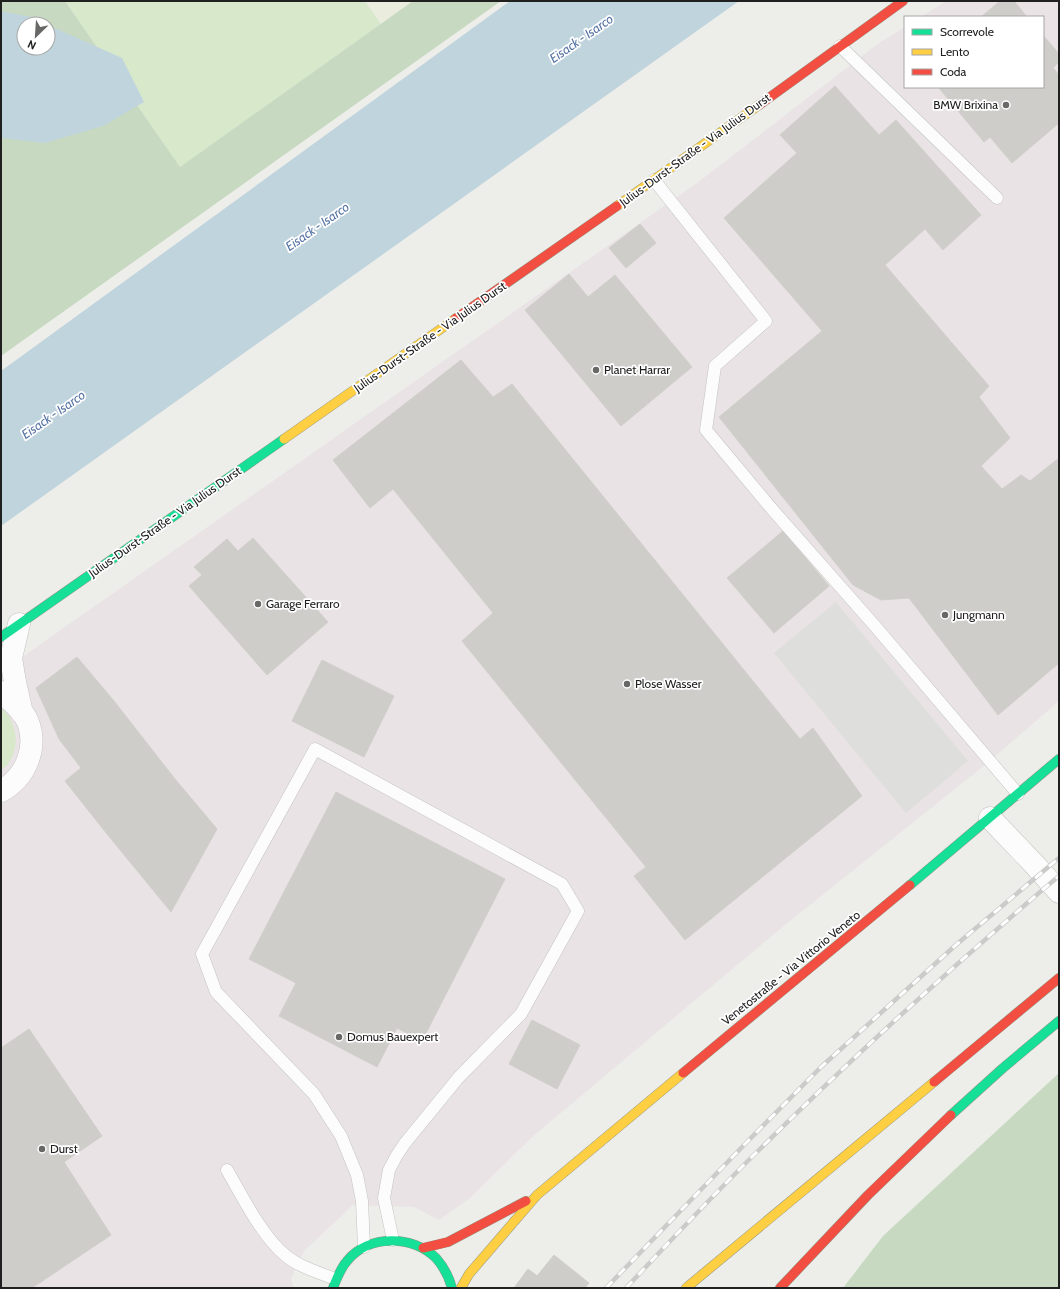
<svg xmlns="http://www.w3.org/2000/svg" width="1060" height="1289" viewBox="0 0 1060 1289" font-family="Cabin,sans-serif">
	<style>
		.industrial { fill: #eae3e6 }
		.farmland { fill: #eaecde }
		.grass { fill: #d7e8cb }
		.forest { fill: #c7dac1; fill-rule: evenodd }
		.parking { fill: #dededc }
		.water { fill: #c0d4dd }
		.building { fill: #cecdca; stroke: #d0cfca }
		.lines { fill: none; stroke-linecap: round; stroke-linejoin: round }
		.lane-casing { stroke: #c3c3c1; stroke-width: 13 }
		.street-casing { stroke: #c3c3c1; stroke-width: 23 }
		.fast-casing { stroke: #929683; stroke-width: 10 }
		.slow-casing { stroke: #929683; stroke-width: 10 }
		.jam-casing { stroke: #929683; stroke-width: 10 }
		.lane { stroke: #fcfcfc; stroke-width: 12 }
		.street { stroke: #fcfcfc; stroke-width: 22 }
		.fast { stroke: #16e098; stroke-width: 9 }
		.slow { stroke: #ffcf43; stroke-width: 9 }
		.jam { stroke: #f24e42; stroke-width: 9 }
		.rail-casing { stroke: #cbcbca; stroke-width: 4.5 }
		.rail { stroke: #fff; stroke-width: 3; stroke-dasharray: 9; stroke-linecap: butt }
		.poi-dot { fill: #686866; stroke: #fff; stroke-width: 1.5 }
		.labels { text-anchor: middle; stroke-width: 3.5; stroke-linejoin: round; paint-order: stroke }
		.poi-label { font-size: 12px; fill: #202020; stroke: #fff; text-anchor: start }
		.street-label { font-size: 12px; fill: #202020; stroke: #fff }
		.water-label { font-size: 13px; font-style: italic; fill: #5674a5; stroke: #fff }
	</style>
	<rect width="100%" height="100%" fill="#edede9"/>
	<!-- industrial -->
	<path class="industrial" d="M946 1H1059V701L985 765 780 929 532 1137 470 1198 439 1220 414 1207 353 1205 304 1251 291 1279 294 1288H1V672L697 183 879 43 905 27V87H1043V17H921Z"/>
	<!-- farmland -->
	<path class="farmland" d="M365 1H413L381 24Z"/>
	<!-- grass -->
	<path class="grass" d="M65 1H365L381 24 180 167Z
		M1 708C17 720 21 747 8 764 7 766 3 768 1 770Z"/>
	<!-- forest -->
	<path class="forest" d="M1 1H65L180 167 413 1H501L1 356ZM24 24H48V48H24Z
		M1059 1073V1288H843L883 1236Z"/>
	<!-- parking -->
	<path class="parking" d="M836 602 968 761 906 813 774 653Z"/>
	<!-- water -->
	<path class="water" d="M510 1H739L1 526V371Z
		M1 11 31 17 46 24H24V48H48V25L122 58 144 102 103 126 45 143 1 138Z"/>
	<!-- building -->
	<path class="building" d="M1000 1H1014L1027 17H981Z
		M1043 35 1059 54V62L1053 68 1059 75V123L1012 163 990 137 984 142 938 87H1043Z
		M835 86 879 135 896 120 981 215 943 250 925 229 885 265 822 331 724 218 797 153 780 135Z
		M640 224 656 243 626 268 609 248Z
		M885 265 989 386 979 397 1010 438 981 466 1002 489 1021 475 1030 481 1059 458V663L998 715 909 598 881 600 853 585 719 417 822 331Z
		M569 274 588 297 615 275 692 367 621 426 525 310Z
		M461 360 493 397 512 384 800 739 813 728 862 796 685 940 634 876 646 867 462 641 493 613 393 489 370 508 333 460Z
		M783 531 829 586 774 633 727 578Z
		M253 538 328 622 267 675 189 586 202 575 194 567 227 539 238 551Z
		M77 657 114 701 59 739 36 688Z
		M322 660 394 696 364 757 292 721Z
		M114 701 175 779 107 834 65 781 81 768 59 739Z
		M175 779 217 829 171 912 107 834Z
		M336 792 505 879 422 1041 397 1028 377 1067 279 1016 296 983 249 959Z
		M532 1020 580 1045 557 1089 509 1064Z
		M29 1029 102 1136 64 1162 111 1235 32 1288H1V1048Z
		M554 1255 589 1283 585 1288H545L548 1284 537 1276Z
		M528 1269 548 1284 545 1288H514Z"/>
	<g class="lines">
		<defs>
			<path id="lane" d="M840 46 997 198
				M654 180 766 321 715 366 706 430 771 508 875 626 1018 794
				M227 1170C242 1196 262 1236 285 1255 299 1267 318 1272 335 1279
				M364 1247 362 1201 357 1175 341 1136 314 1094 216 992 202 954 315 749 562 884 578 911 521 1014 459 1077 405 1143 397 1155 389 1170 384 1198 393 1240"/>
			<path id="street" d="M19 624 11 658 15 682 22 713
				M1 692C10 700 23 710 28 722 38 749 25 778 1 791
				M990 818 1035 865 1059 892"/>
			<path id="fast" d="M1 637 284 439
				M910 885 1059 759
				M951 1115 1003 1068 1059 1021
				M333 1288C337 1278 340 1269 347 1261 369 1234 412 1235 436 1258 444 1267 449 1277 452 1288"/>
			<path id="slow" d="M617 206 759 105
				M284 439 455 319
				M461 1288 469 1274 537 1195 683 1073
				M686 1288 934 1082"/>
			<path id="jam" d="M759 105 903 1
				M455 319 617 206
				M683 1073 910 885
				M934 1082 1059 978
				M423 1248 448 1242 526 1201
				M780 1288 868 1195 951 1115"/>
		</defs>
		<!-- lane casing -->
		<use href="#lane" class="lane-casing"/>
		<!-- street casing -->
		<use href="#street" class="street-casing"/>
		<!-- fast casing -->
		<use href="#fast" class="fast-casing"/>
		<!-- slow casing -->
		<use href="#slow" class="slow-casing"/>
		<!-- jam casing -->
		<use href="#jam" class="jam-casing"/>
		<!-- lane -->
		<use href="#lane" class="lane"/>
		<!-- street -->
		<use href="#street" class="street"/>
		<!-- fast -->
		<use href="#fast" class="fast"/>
		<!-- slow -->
		<use href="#slow" class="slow"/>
		<!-- jam -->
		<use href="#jam" class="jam"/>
		<defs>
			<path id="rail" d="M606 1288 746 1143 821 1067 957 944 1059 858
				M626 1288C670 1241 714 1194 760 1149 856 1054 956 963 1059 876"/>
		</defs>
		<!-- rail casing -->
		<use href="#rail" class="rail-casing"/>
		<!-- rail -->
		<use href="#rail" class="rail"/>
	</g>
	<!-- markers -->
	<g class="poi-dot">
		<circle cx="1006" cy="105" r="4"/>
		<circle cx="596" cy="370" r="4"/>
		<circle cx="258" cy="604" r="4"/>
		<circle cx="945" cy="615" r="4"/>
		<circle cx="627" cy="684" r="4"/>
		<circle cx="339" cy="1037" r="4"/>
		<circle cx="42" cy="1149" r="4"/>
	</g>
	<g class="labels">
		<!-- poi labels -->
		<g class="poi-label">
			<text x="998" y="109" text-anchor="end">BMW Brixina</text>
			<text x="604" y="374">Planet Harrar</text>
			<text x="266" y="608">Garage Ferraro</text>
			<text x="953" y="619">Jungmann</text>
			<text x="635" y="688">Plose Wasser</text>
			<text x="347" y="1041">Domus Bauexpert</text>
			<text x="50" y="1153">Durst</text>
		</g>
		<!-- street labels -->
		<g class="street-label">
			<text transform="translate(695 150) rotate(-36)" y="4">Julius-Durst-Straße - Via Julius Durst</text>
			<text transform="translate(430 337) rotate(-35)" y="4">Julius-Durst-Straße - Via Julius Durst</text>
			<text transform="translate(165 522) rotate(-35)" y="4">Julius-Durst-Straße - Via Julius Durst</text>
			<text transform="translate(791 968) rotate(-39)" y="4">Venetostraße - Via Vittorio Veneto</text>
		</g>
		<!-- water labels -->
		<g class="water-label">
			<text transform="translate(581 38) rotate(-35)" y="5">Eisack - Isarco</text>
			<text transform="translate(317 226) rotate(-35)" y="5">Eisack - Isarco</text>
			<text transform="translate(53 414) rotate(-35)" y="5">Eisack - Isarco</text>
		</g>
	</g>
	<!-- border -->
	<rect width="1060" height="1289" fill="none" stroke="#202020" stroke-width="4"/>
	<!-- legend -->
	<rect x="904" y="16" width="140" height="72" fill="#ffffff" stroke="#a6a6a6"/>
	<rect x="912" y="29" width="20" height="6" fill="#16e098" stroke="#a6a6a6"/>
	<text x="940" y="36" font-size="12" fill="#202020">Scorrevole</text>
	<rect x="912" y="49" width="20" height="6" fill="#ffcf43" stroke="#a6a6a6"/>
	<text x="940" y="56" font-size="12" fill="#202020">Lento</text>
	<rect x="912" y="69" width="20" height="6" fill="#f24e42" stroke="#a6a6a6"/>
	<text x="940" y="76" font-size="12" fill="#202020">Coda</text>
	<!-- north arrow -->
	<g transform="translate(36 36) rotate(205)"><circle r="19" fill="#ffffff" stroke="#a6a6a6"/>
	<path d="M0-3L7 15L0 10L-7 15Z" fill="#686866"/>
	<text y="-6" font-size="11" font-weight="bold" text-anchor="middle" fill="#202020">N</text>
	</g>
</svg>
